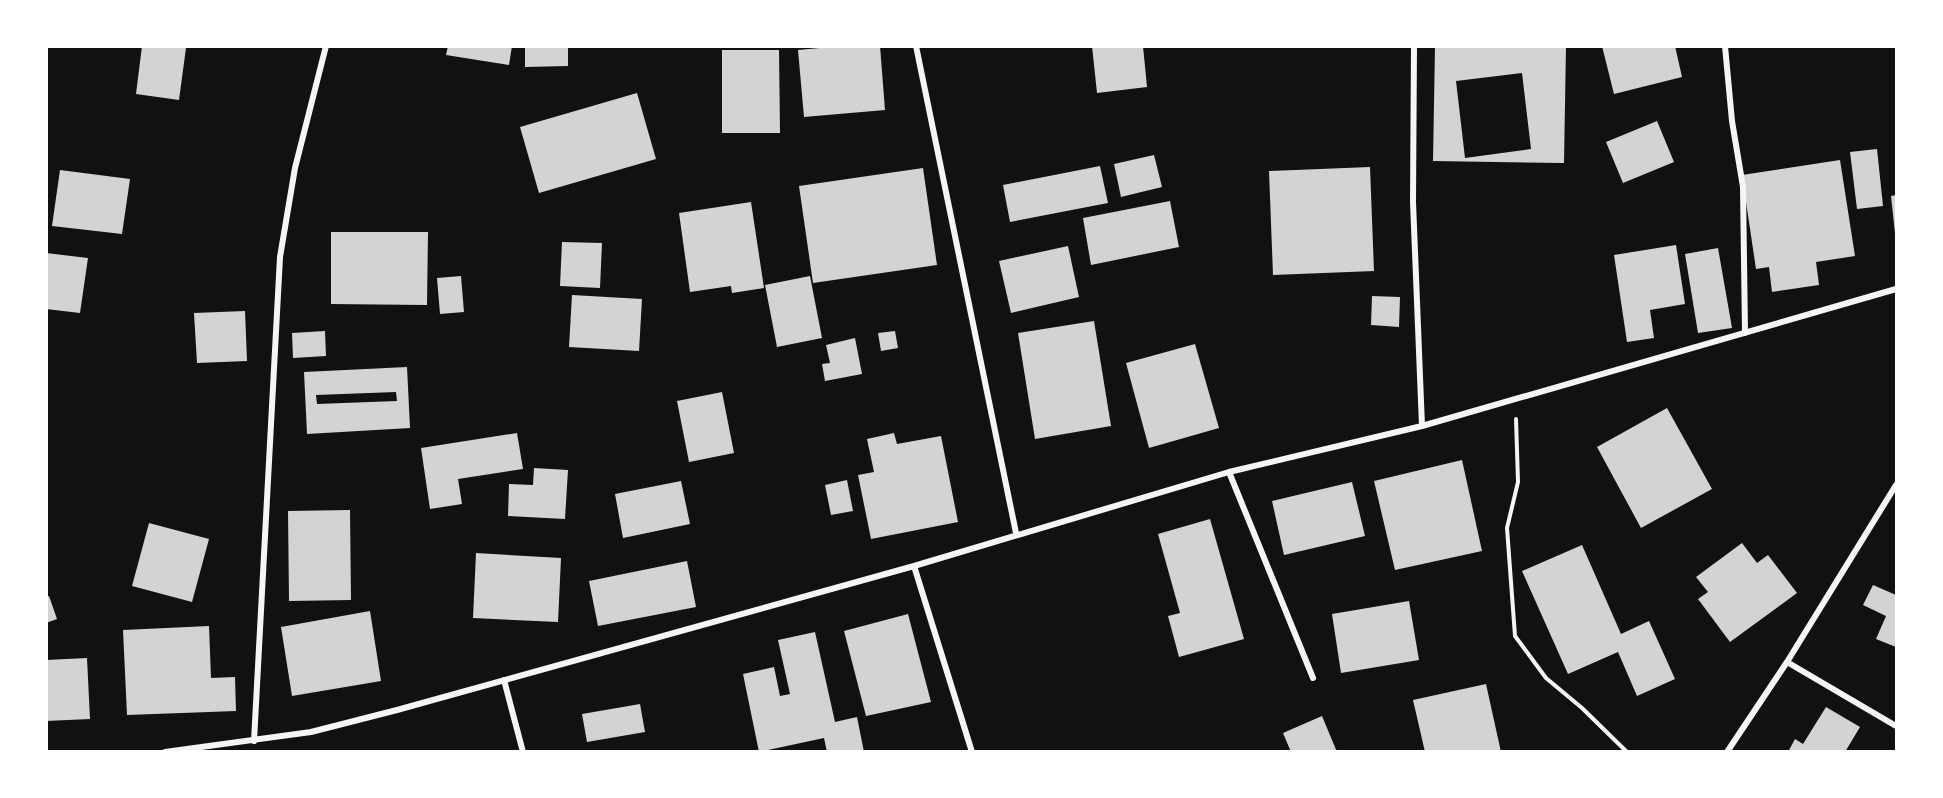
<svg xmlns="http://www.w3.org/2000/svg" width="1943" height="798" viewBox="0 0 1943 798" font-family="'Work Sans',sans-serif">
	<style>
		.building { fill: #d3d3d3; fill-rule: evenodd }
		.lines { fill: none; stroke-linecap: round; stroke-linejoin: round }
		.path { stroke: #f5f5f5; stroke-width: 4 }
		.minor { stroke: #f5f5f5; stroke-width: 6 }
	</style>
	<rect width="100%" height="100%" fill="#111"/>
	<!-- building -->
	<path class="building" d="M142 46 186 48 179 100 136 94Z
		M448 46H512L509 65 446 55Z
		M525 46H568V66L525 67Z
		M841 46H880L885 110 804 117 798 50Z
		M1092 46H1143L1147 87 1097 93Z
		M1435 46H1566L1564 163 1433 161ZM1522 73 1531 149 1465 158 1456 81Z
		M1602 46H1675L1682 77 1614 94Z
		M722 50H779L780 133H722Z
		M637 93 656 159 539 193 520 127Z
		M1657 121 1674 162 1623 183 1606 142Z
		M1877 149 1883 206 1857 209 1850 152Z
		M1154 155 1162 187 1121 197 1114 164Z
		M1840 160 1855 256 1816 262 1819 285 1772 292 1769 267 1756 269 1742 175Z
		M1100 166 1108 203 1010 222 1003 185Z
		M1370 167 1374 271 1273 275 1269 171Z
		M923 168 937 265 813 283 799 186Z
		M60 170 130 179 122 234 52 226Z
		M1896 195V233H1895L1891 196Z
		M1170 201 1179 247 1091 265 1083 218Z
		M751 202 764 288 732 293 731 286 690 292 679 213Z
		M331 232H428L427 305 331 304Z
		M562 242 602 243 600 288 560 286Z
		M1676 245 1685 304 1650 310 1654 338 1627 342 1614 255Z
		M1068 246 1079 297 1011 313 999 261Z
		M1718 248 1732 328 1698 333 1685 254Z
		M46 253 88 258 80 313 46 309Z
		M461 276 464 312 440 314 437 278Z
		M810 276 822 338 777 347 765 285Z
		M572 295 642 299 639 351 569 347Z
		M1372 296 1400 297 1399 327 1371 325Z
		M245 311 247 361 197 363 194 313Z
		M1094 321 1111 426 1035 439 1018 333Z
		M325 331 326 356 293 358 292 333Z
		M895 331 898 348 881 351 878 333Z
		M855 338 862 374 825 381 822 364 830 363 826 345Z
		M1195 344 1219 428 1149 448 1126 363Z
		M407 367 410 428 307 434 304 372ZM396 392 397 401 317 404 316 395Z
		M722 392 734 453 689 462 677 401Z
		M1667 408 1712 489 1641 528 1597 447Z
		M517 433 523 469 458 479 462 504 430 509 421 448Z
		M894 433 897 444 941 436 958 522 871 539 858 475 874 472 867 439Z
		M1462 460 1482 551 1395 570 1374 481Z
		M534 468 568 470 565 519 508 516 509 484 533 485Z
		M847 480 853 511 831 515 825 485Z
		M681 481 690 524 623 538 615 494Z
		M1352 482 1365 536 1284 555 1272 501Z
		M350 510 351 600 289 601 288 511Z
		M1210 519 1244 639 1179 657 1168 616 1180 613 1158 534Z
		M149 523 209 539 192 602 132 586Z
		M1742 543 1757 563 1768 555 1797 593 1730 642 1698 599 1708 592 1696 577Z
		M1582 545 1621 634 1649 621 1675 679 1637 696 1618 652 1568 674 1522 571Z
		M476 553 561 558 558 622 473 618Z
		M687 561 696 607 598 626 589 581Z
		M1873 585 1896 595V647L1876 639 1886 616 1863 605Z
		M49 596 57 619 46 623V597Z
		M1409 601 1419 660 1341 673 1332 614Z
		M370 611 381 681 292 696 281 627Z
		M908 614 931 702 866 716 844 631Z
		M209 626 211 678 235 677 236 711 127 715 123 630Z
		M815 632 835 722 857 717 864 752H827L824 738 759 752 743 674 774 667 780 696 790 694 778 640Z
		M87 658 90 719 46 721V660Z
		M1486 684 1501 752H1425L1413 700Z
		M640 704 645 732 587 742 582 714Z
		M1826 707 1860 727 1845 752H1788L1795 739 1803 744Z
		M1322 716 1337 752H1291L1283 733Z"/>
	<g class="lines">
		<!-- path -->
		<path class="path" d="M1516 419 1518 482 1507 528 1515 636 1546 678 1582 708 1627 752"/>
		<!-- minor -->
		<path class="minor" d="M916 46 1016 533
			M1414 46 1413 202 1422 426
			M1725 46 1732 121 1743 187 1745 333
			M1229 472 1313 678
			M914 566 972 752
			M1787 662 1896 726
			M504 680 523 752
			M254 741 280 257 295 168 326 46
			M165 752 311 732 397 710 914 566 1229 472 1422 426 1896 289
			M1727 752 1787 662 1896 485"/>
	</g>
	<!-- border -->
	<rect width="1943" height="798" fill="none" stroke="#ffffff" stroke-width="96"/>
</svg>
